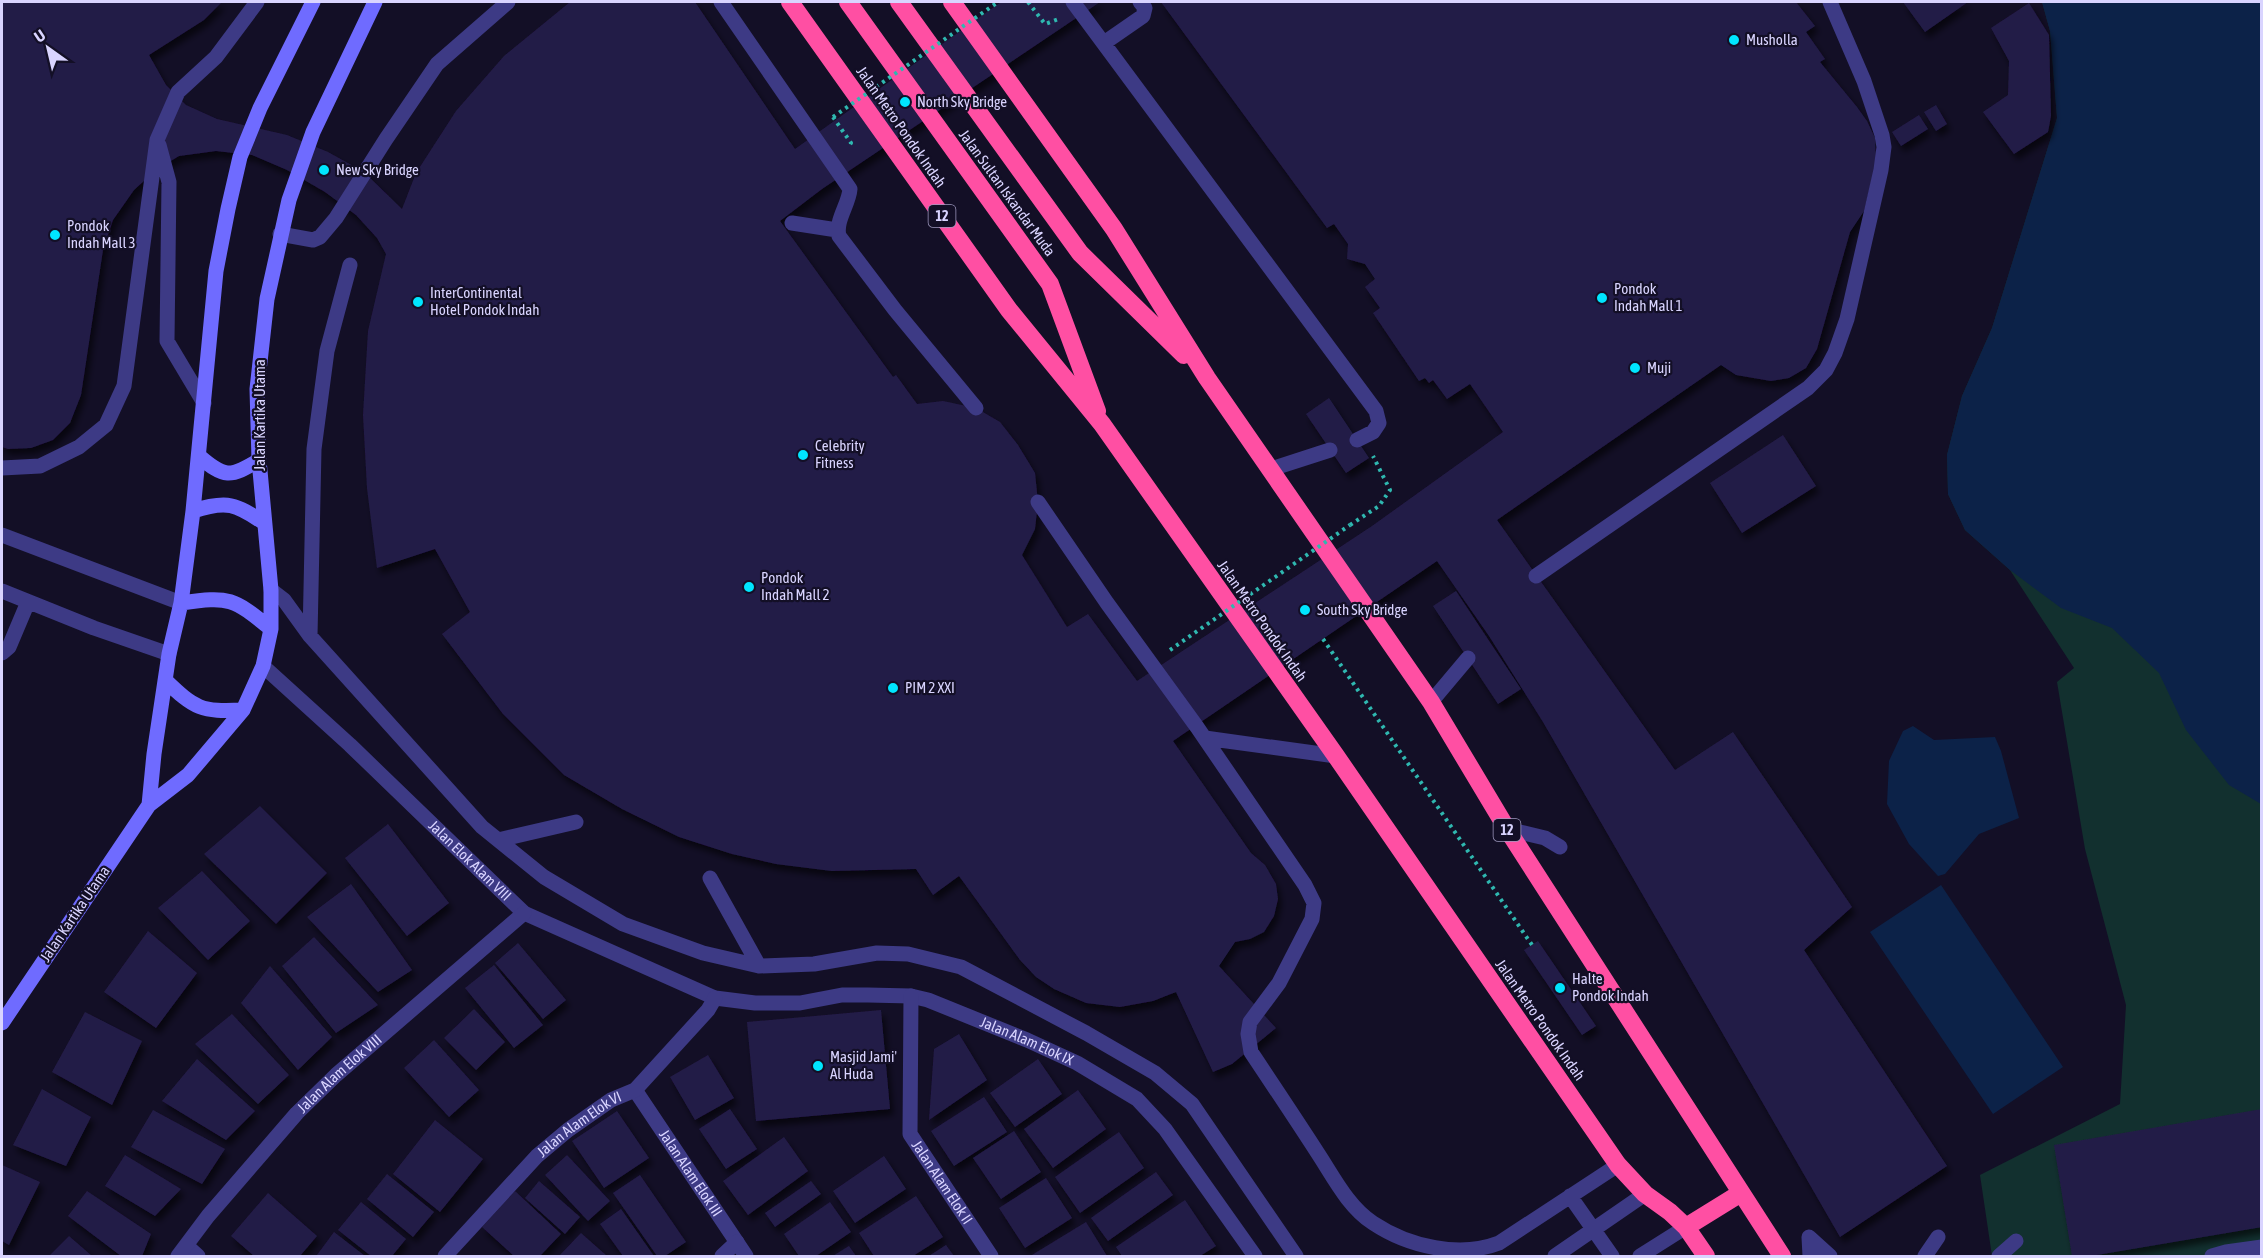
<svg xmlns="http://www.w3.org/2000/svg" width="2263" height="1258" viewBox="0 0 2263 1258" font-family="'Asap Condensed',sans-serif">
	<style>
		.green { fill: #12302f }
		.water { fill: #0c2248 }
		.building { fill: #241b47; filter: url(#shadow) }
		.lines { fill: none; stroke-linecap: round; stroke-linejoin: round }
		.path { stroke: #2fb8b0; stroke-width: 4; stroke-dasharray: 3 4.5; stroke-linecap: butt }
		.lane { stroke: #3d3a85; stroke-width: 15 }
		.street { stroke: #3d3a85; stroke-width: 15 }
		.secondary { stroke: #6f6bff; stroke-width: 15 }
		.highway { stroke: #ff4fa3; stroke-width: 18 }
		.path-bridge { stroke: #2fb8b0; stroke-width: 4; stroke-dasharray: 3 4.5; stroke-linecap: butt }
		.poi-dot { fill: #00e5ff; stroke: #130f26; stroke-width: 2 }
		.labels { text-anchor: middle; stroke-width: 4.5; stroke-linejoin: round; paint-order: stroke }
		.shield { fill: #130f26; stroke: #9e99be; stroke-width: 1.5 }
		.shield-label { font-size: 14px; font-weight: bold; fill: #d9d4ff }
		.poi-label { font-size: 15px; fill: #d9d4ff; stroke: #130f26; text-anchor: start }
		.street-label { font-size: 15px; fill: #d9d4ff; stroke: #130f26 }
	</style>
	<defs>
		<filter id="shadow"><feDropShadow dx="3.5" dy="6" stdDeviation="3" flood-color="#0009"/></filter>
	</defs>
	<rect width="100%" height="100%" fill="#130f26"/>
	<!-- green -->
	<path class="green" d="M2042 2H2261V1256H1992L1980 1175 2120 1104 2126 1005 2085 849 2057 682 2074 668 2010 570 1965 530 1948 494 1947 455 1962 396 1992 328 2057 118 2050 31Z"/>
	<!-- water -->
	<path class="water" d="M2042 2H2261V804L2229 785 2186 730 2159 673 2112 628 2061 608 2010 570 1965 530 1948 494 1947 455 1962 396 1992 328 2057 118 2050 31Z
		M1913 726 1934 740 1995 737 2001 751 2019 818 1979 834 1945 874 1938 876 1909 844 1887 804 1889 761 1903 731Z
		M1941 885 2063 1067 1993 1114 1870 932Z"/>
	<!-- building -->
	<path class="building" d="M2 2H222L204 20 149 55 166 85 186 105 217 119 287 135 328 152 364 172 402 209 416 173 456 111 504 56 570 2H695L795 149 1001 2H1100L822 189 780 221 893 377 896 375 917 404 943 401 976 408 1000 422 1018 445 1035 473 1038 502 1035 529 1022 555 1067 627 1088 614 1137 681 1372 526 1503 432 1470 384 1447 399 1433 380 1429 383 1425 378 1419 381 1373 313 1380 308 1365 287 1375 279 1365 264 1347 259 1348 244 1334 224 1327 228 1161 2H1796L1815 26 1806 32 1825 59 1820 62 1857 107 1867 121 1875 138 1876 162 1864 211 1850 232 1817 349 1806 368 1789 378 1771 381 1736 375 1721 365 1497 520 1675 770 1733 732 1852 907 1804 950 1947 1166 1840 1237 1543 722 1489 636 1437 561 1173 741 1251 853 1265 865 1276 884 1278 899 1274 916 1264 932 1250 939 1235 942 1219 966 1276 1028 1232 1064 1213 1072 1176 992 1153 1001 1120 1007 1086 1003 1054 989 1036 977 1020 960 959 876 933 895 916 869 832 871 776 864 732 854 679 837 622 809 564 775 503 714 442 634 470 612 435 549 377 568 367 488 363 415 368 331 386 254 377 238 356 215 325 192 287 170 252 155 216 151 179 156 156 170 134 190 113 220 103 250 81 395 70 423 53 440 31 448 8 449 2 447Z
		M1903 2H1968L1925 32Z
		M2029 3 2049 35 2051 116 2048 132 2014 154 1983 112 2008 95 2009 61 1991 28Z
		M1936 105 1947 124 1936 131 1924 112Z
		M1919 115 1928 129 1901 146 1892 132Z
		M1329 398 1369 458 1346 473 1306 414Z
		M1783 435 1816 486 1742 533 1710 483Z
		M1456 591 1521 689 1498 704 1433 606Z
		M260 806 327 873 276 924 204 854Z
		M388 824 449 903 407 936 345 858Z
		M202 871 250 921 208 960 158 908Z
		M351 884 412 970 378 992 307 917Z
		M148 931 197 973 156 1028 104 992Z
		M314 937 378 1005 336 1033 282 966Z
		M1538 941 1596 1026 1582 1035 1524 950Z
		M518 943 566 1000 543 1019 495 963Z
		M494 965 543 1025 514 1048 465 988Z
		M270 966 332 1037 298 1070 241 1003Z
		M474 1009 505 1042 476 1070 444 1038Z
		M881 1010 890 1109 756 1121 747 1022Z
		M85 1012 142 1041 112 1105 52 1072Z
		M232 1014 289 1075 258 1104 195 1044Z
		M959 1034 987 1080 929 1120 934 1049Z
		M434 1040 479 1090 449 1117 404 1068Z
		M708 1055 734 1098 695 1120 670 1077Z
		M197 1059 255 1111 226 1140 162 1101Z
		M1038 1059 1062 1094 1015 1127 990 1093Z
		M42 1089 91 1117 66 1166 13 1145Z
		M1078 1090 1106 1129 1053 1168 1024 1129Z
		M984 1097 1007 1132 954 1166 931 1131Z
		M730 1109 757 1149 726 1169 699 1129Z
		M2262 1109V1227L2091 1256H2072L2054 1145Z
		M153 1110 225 1149 202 1184 131 1147Z
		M617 1111 649 1158 604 1188 572 1141Z
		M435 1120 483 1159 440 1212 393 1174Z
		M1014 1131 1041 1172 1001 1199 973 1158Z
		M1119 1132 1144 1168 1080 1213 1055 1177Z
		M784 1137 808 1171 748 1215 723 1181Z
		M125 1155 181 1189 155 1216 105 1186Z
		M567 1155 610 1201 588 1221 545 1175Z
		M884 1156 906 1189 855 1223 833 1191Z
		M2 1165 40 1182 9 1245 2 1241Z
		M1156 1172 1173 1195 1108 1241 1091 1218Z
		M387 1174 434 1212 413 1237 367 1199Z
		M640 1175 686 1242 665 1256H657L613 1193Z
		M1046 1178 1072 1218 1025 1248 999 1208Z
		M539 1181 580 1217 565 1234 525 1198Z
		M811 1181 821 1194 775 1227 765 1213Z
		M87 1191 151 1234 142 1256H121L68 1216Z
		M515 1191 561 1234 540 1256H514L482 1227Z
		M268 1193 317 1236 300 1256H254L231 1236Z
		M916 1196 943 1237 913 1256H874L859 1233Z
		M1185 1200 1216 1246 1200 1256H1122L1116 1247Z
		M361 1202 406 1239 392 1256H371L338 1230Z
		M830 1202 851 1232 816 1256H799L784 1234Z
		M621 1209 654 1256H623L600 1224Z
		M1086 1222 1107 1256H1033L1032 1255Z
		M334 1232 365 1256H319L317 1255Z
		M581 1233 607 1256H559Z
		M69 1236 92 1256H49Z
		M946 1245 954 1256H929Z
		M849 1246 856 1256H833Z"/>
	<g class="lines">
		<!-- path -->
		<path class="path" d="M1028 2 1045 24 1059 19
			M833 117 851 143 848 147
			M1350 525 1379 506 1390 490 1373 456
			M1323 639 1532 945"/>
		<!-- lane -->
		<path class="lane" d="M721 2 850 189C849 204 835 221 839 236L895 310 976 408
			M1073 2 1376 411 1379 423 1373 432 1357 440
			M1104 43 1143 16 1145 8 1140 2
			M159 145 169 182 167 341 204 403
			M792 223 837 230
			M280 234 313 240 320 237 336 218 386 139 437 64 508 2
			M2 468 40 466 79 447 106 425 124 386 157 140 178 92 216 57 257 2
			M1271 469 1330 450
			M1038 502 1107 603 1197 727 1305 885 1314 903 1312 919 1279 983 1250 1022 1248 1034 1251 1052C1273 1085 1295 1118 1317 1152 1333 1176 1348 1207 1373 1223 1409 1247 1460 1258 1499 1243L1618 1165
			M2 535 181 603
			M1536 576 1808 388 1826 370 1835 353 1847 319 1881 170 1884 147 1882 135 1864 81 1830 2
			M271 590 284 600 310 636 482 827 544 877 623 924 703 953 759 966 814 964 877 953 908 954 961 967 1086 1033 1155 1073 1192 1104 1296 1256
			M2 591 94 628 169 654
			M310 636 314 449 327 351 350 265
			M2 653 9 647 28 602
			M1431 702 1468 658
			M1205 738 1336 756
			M1507 829 1545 838 1560 847
			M498 840 576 822
			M710 878 759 966
			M1570 1196 1612 1256
			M1809 1237 1830 1256
			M1809 1237 1810 1256
			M1555 1256 1645 1194
			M1925 1256 1938 1237
			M1999 1256 2016 1241
			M2212 1256 2226 1252 2262 1247"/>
		<!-- street -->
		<g class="street">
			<path id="s1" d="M263 666 350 745 524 913 715 998 755 1003H800L842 995H868L911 996 928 1000 1027 1040 1077 1063 1137 1099 1165 1129 1255 1256"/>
			<path id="s2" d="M911 996 910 1134 991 1256"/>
			<path id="s3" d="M635 1090 746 1256"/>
			<path d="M187 1246 198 1256"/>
			<path id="s4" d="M178 1256 208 1216 297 1113 336 1075 524 913"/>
			<path id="s5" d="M445 1256 537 1156 568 1130 611 1100 635 1090 708 1010 715 998"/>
			<path d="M722 1256 737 1242"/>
			<path d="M1640 1256 1686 1227"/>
		</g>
		<!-- secondary -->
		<path class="secondary" d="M199 456C224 478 230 478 259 460
			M193 511C227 500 236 504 264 523
			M181 603C230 596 233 598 271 629
			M165 680C195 709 201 712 243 710
			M149 805 154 754 169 654 181 603 193 511 216 271 228 209 240 157 260 108 313 2
			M2 1023 149 805 188 775 243 710 263 666 271 629V590L259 460 257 389 267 299 289 200 313 132 375 2"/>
		<!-- highway -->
		<path class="highway" d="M790 2 1009 310 1102 424 1336 756 1618 1165 1645 1194 1670 1212 1686 1227 1706 1256
			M848 2 1050 284 1097 411
			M899 2 1080 253 1184 355
			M952 2 1114 229 1207 378 1431 702 1507 829 1782 1256
			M1686 1227 1741 1193"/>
		<!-- path-bridge -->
		<path class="path-bridge" d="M833 117 998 2
			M1170 650 1350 525"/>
	</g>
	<!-- markers -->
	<g class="poi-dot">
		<circle cx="1734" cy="40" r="6"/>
		<circle cx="905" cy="102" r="6"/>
		<circle cx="324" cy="170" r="6"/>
		<circle cx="55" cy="235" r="6"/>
		<circle cx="1602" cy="298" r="6"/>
		<circle cx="418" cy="302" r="6"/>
		<circle cx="1635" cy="368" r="6"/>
		<circle cx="803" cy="455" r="6"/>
		<circle cx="749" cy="587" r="6"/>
		<circle cx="1305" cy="610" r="6"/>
		<circle cx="893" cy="688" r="6"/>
		<circle cx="1560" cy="988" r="6"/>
		<circle cx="818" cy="1066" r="6"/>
	</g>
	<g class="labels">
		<!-- shield labels -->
		<g class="shield">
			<rect x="928.5" y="205" width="27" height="22" rx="4.5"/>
			<rect x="1493.5" y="819" width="27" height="22" rx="4.5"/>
		</g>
		<g class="shield-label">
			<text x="942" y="221">12</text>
			<text x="1507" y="835">12</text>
		</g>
		<!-- poi labels -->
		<g class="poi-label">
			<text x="1746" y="45">Musholla</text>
			<text x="917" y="107">North Sky Bridge</text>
			<text x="336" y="175">New Sky Bridge</text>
			<text x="67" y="231">Pondok<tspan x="67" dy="17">Indah Mall 3</tspan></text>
			<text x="1614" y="294">Pondok<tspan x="1614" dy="17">Indah Mall 1</tspan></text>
			<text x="430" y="298">InterContinental<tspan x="430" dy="17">Hotel Pondok Indah</tspan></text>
			<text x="1647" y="373">Muji</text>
			<text x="815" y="451">Celebrity<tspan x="815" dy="17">Fitness</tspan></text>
			<text x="761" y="583">Pondok<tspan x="761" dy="17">Indah Mall 2</tspan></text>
			<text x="1317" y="615">South Sky Bridge</text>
			<text x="905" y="693">PIM 2 XXI</text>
			<text x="1572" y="984">Halte<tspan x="1572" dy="17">Pondok Indah</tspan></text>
			<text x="830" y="1062">Masjid Jami'<tspan x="830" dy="17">Al Huda</tspan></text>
		</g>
		<!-- street labels -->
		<g class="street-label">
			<text transform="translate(901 127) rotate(55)" y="5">Jalan Metro Pondok Indah</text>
			<text transform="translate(1007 193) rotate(54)" y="5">Jalan Sultan Iskandar Muda</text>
			<text transform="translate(260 415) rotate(-90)" y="5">Jalan Kartika Utama</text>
			<text transform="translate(1262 621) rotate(55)" y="5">Jalan Metro Pondok Indah</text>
			<text dy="5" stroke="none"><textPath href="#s1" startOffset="284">Jalan Elok Alam VIII</textPath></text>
			<text transform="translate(75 914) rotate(-56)" y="5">Jalan Kartika Utama</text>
			<text transform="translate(1540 1020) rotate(55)" y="5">Jalan Metro Pondok Indah</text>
			<text dy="5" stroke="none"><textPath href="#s1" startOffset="890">Jalan Alam Elok IX</textPath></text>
			<text dy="5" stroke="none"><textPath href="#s4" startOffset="244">Jalan Alam Elok VIII</textPath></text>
			<text dy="5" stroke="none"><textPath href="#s5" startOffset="189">Jalan Alam Elok VI</textPath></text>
			<text dy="5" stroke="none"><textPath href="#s3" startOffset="100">Jalan Alam Elok III</textPath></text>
			<text dy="5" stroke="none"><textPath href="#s2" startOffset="196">Jalan Alam Elok II</textPath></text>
		</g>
	</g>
	<!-- border -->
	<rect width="2263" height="1258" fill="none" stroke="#d9d4ff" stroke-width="6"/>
	<!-- north arrow -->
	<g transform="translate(48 48) rotate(326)" stroke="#130f26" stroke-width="4.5" paint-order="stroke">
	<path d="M0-4.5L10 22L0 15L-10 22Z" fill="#d9d4ff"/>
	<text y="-9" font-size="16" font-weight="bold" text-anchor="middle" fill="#d9d4ff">U</text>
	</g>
</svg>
